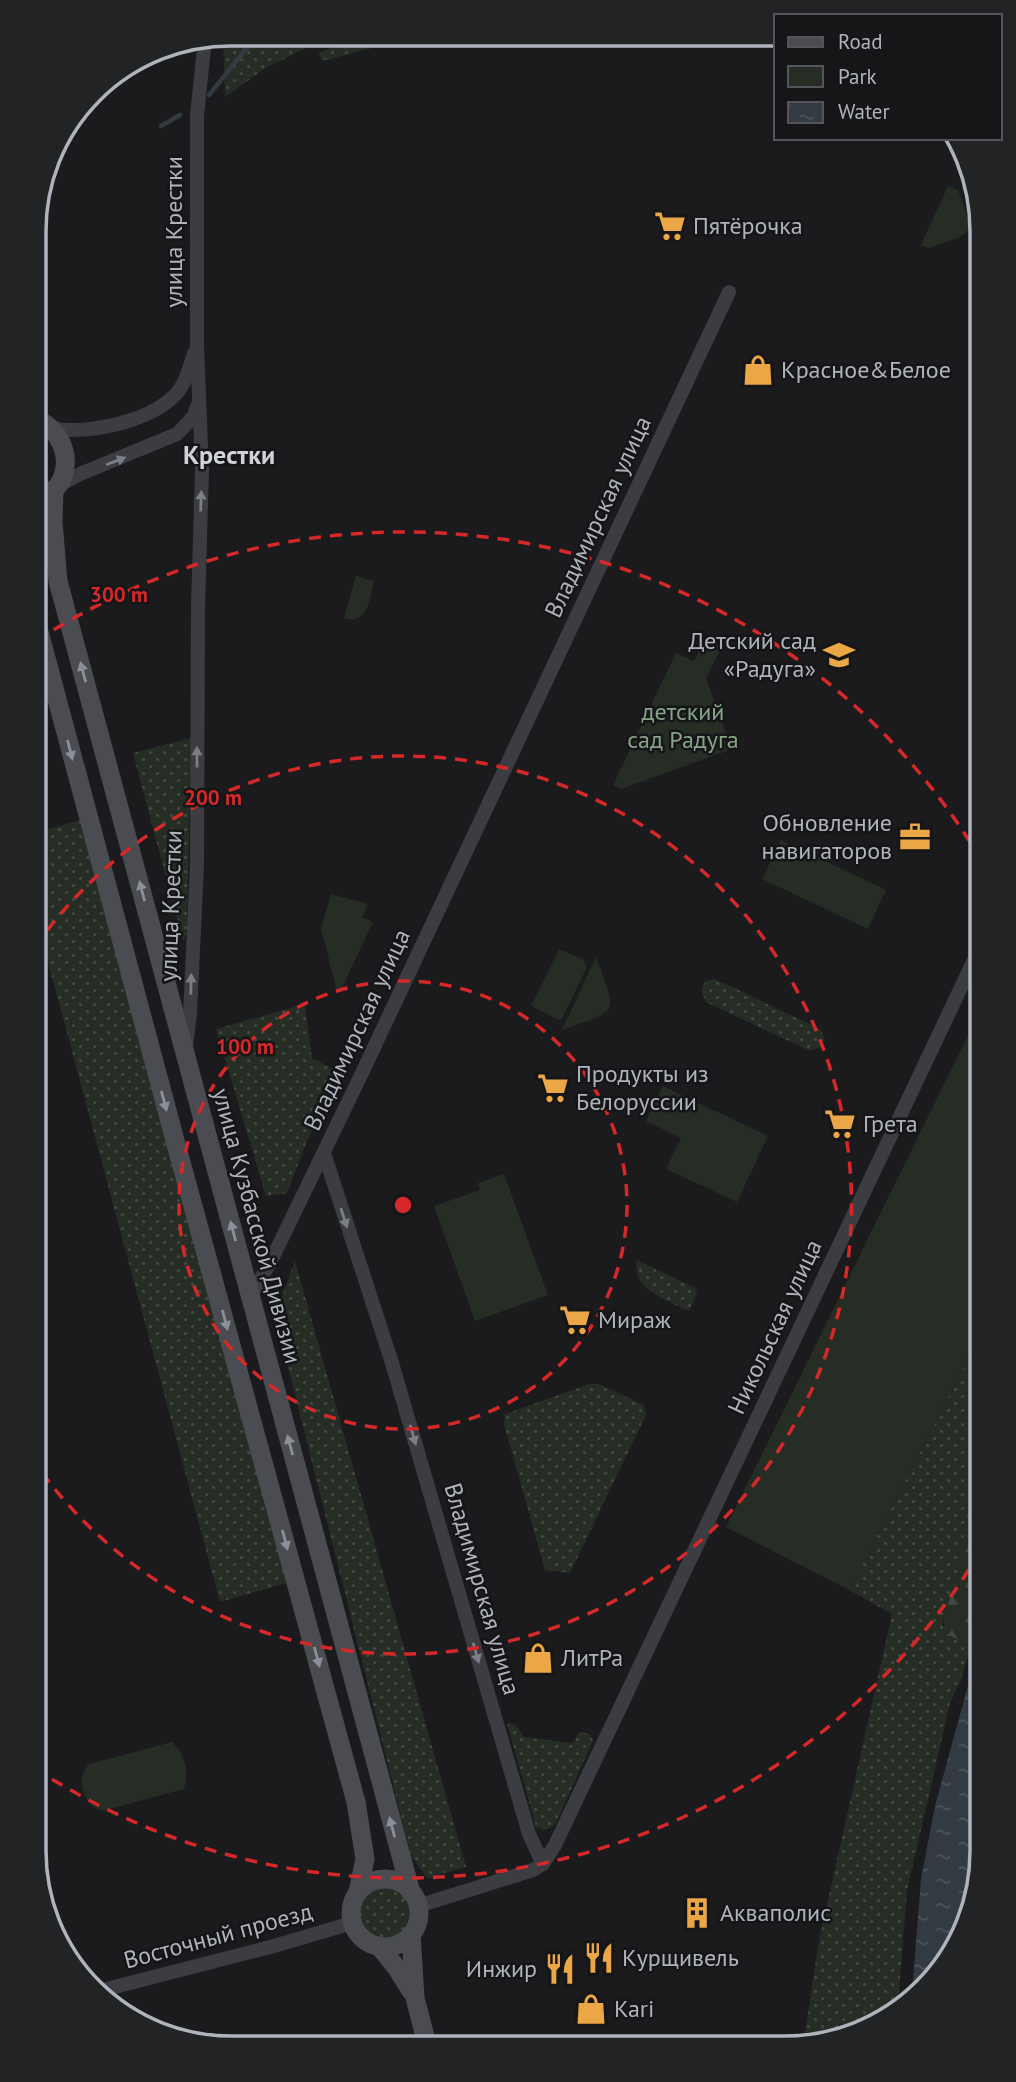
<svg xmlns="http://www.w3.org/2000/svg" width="1016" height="2082" viewBox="0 0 1016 2082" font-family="'PT Sans',sans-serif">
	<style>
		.grass { fill: url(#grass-dots) }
		.forest { fill: url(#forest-firs) }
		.park { fill: #252d25 }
		.water { fill: url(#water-ripples) }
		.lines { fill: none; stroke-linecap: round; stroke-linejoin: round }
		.stream { stroke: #313b41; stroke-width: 4.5 }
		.street { stroke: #3c3d42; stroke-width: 14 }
		.secondary { stroke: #4a4c52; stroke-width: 19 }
		.oneway { fill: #7b7e85 }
		.oneway2 { fill: #8b8f97 }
		.ring { fill: none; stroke: #d62828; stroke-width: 3.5; stroke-dasharray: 12 9 }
		.labels { text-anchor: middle; stroke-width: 5; stroke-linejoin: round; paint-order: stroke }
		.poi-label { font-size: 24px; fill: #aeb3bc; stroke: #161618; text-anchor: start }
		.street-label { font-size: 24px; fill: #aeb3bc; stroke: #161618 }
		.park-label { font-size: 24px; fill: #86a586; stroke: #161618 }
		.neighbourhood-label { font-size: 26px; font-weight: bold; fill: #cfd2d8; stroke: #161618 }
		.rim { fill: none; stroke: #aeb3bc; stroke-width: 3.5 }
		.centre { fill: #d62828; stroke: #161618; stroke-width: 3.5 }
		.ring-label { font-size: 21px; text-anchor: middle; font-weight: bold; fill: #d62828; stroke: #161618; stroke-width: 5; stroke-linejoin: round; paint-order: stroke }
	</style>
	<defs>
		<pattern id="grass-dots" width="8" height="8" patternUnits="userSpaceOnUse" patternTransform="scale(1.75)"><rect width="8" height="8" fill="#252d25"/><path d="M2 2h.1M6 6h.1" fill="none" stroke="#424943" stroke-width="1.8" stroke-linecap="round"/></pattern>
		<pattern id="forest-firs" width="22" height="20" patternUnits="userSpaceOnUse" patternTransform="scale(1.75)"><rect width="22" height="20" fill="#252d25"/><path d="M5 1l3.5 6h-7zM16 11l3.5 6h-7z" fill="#424943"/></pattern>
		<pattern id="water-ripples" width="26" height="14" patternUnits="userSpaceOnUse" patternTransform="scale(1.75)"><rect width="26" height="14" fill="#313b41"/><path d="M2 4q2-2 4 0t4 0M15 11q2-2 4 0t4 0" fill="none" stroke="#4c555a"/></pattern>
	</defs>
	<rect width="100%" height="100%" fill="#1b1b1d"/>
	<!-- grass -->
	<path class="grass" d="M231 33 336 34 267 67 225 97 223 36Z
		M359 34 441 35 372 48 322 61 319 53Z
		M191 738 187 933 183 941 133 753Z
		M90 817 287 1583 220 1602 34 910V880L42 831Z
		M715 979 820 1029 825 1039 822 1047 810 1051 706 1002 701 991 705 981Z
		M305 1004 312 1058 339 1072 307 1141 287 1193 266 1196 216 1029Z
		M637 1260 695 1288 697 1294 689 1311C669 1301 630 1289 637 1260Z
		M295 1261 466 1867 427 1878 411 1856 275 1315Z
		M982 1325V1481L969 1505 963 1549 956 1582 943 1618V1626L972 1640 982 1619V1644L975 1660 968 1657 960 1682 950 1703 907 1891 898 2003 849 2038 803 2046 819 1940 892 1614 849 1590 968 1359Z
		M589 1384H599L644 1405 646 1415 570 1573 545 1570 504 1424 505 1414Z
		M507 1723 515 1724 524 1737 573 1743 579 1732 590 1734 593 1741 555 1825 545 1830 536 1827Z
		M359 1913a25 25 0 1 1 50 0a25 25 0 1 1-50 0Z"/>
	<!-- forest -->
	<path class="forest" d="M982 1481V1619L972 1640 966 1644 946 1633 943 1618 956 1582 969 1505Z"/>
	<!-- park -->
	<path class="park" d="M948 186 958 190C975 238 976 231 929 248L921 245Z
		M356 576 374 581C369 600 369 625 344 618Z
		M706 638 722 646 706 678 732 749 621 789 613 785 676 653 694 661Z
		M781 840 886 890 868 929 762 879Z
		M331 894 368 904 362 917 373 922 341 990 336 988 321 928Z
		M559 949 584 960 587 967 562 1019 559 1020 531 1006Z
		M596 957C618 1016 620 1009 562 1030Z
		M983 1005 982 1325 968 1359 849 1590 726 1527Z
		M663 1086 768 1136 737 1202 666 1169 681 1138 646 1121Z
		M504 1174 548 1295 475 1321 434 1206 480 1190 478 1183Z
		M172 1742C186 1756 189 1771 184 1789L102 1811C82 1804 75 1779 89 1764Z"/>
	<!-- water -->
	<path class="water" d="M982 1644V1865L942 1972 912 1993 921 1879 935 1806 975 1660Z"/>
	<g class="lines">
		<!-- stream -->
		<path class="stream" d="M209 95 250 44 251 33
			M161 126 180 115"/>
		<!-- street -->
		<path class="street" d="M52 428C86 436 159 420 180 389 187 379 190 365 194 353
			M55 488 80 474 177 434 193 417 199 402
			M186 1047 190 1014 197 866 198 608 202 470 197 346V116L205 38
			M324 1153 392 1363 529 1834 543 1864
			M250 1297 271 1261 362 1073 729 292
			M418 1906 533 1870 543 1864 555 1845 983 941
			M95 1992 274 1946 352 1923"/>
		<!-- secondary -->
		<path class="secondary" d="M54 489 53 522 58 581 411 1893
			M35 500C76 491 75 435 35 418
			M34 613 176 1144 356 1802 365 1859 358 1892
			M351 1913a34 34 0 1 1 68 0a34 34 0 1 1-68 0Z
			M411 1934 415 1998 428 2048
			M379 1946 396 1967 411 1991"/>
	</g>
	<!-- one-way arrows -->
	<defs><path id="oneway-solid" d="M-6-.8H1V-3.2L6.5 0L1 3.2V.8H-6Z" transform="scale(1.75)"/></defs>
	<g class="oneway">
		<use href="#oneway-solid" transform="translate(116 461) rotate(-21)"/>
		<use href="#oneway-solid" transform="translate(201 501) rotate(-88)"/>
		<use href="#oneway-solid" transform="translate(197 757) rotate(-90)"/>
		<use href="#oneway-solid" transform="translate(191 984) rotate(-89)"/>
		<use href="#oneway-solid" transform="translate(344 1218) rotate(72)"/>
		<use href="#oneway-solid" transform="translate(413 1435) rotate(74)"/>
		<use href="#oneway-solid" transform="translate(476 1653) rotate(74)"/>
	</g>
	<g class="oneway2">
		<use href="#oneway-solid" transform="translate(83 672) rotate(-105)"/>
		<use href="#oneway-solid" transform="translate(70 750) rotate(76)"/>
		<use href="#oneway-solid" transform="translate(142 891) rotate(-105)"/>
		<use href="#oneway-solid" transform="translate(164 1101) rotate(75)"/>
		<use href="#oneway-solid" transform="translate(233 1231) rotate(-105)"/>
		<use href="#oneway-solid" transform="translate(225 1320) rotate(75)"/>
		<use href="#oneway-solid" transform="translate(290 1445) rotate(-105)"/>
		<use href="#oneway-solid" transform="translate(285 1540) rotate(75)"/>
		<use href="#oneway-solid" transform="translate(317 1657) rotate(75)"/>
		<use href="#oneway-solid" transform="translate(392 1827) rotate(-105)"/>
	</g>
	<!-- distance rings -->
	<g class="ring">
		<circle cx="403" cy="1205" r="224"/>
		<path d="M35 947A449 449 0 1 1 35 1463"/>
		<path d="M980 1552A673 673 0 0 1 36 1769M36 641A673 673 0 0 1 980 858"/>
	</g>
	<!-- icons -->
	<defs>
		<symbol id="supermarket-bare" viewBox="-9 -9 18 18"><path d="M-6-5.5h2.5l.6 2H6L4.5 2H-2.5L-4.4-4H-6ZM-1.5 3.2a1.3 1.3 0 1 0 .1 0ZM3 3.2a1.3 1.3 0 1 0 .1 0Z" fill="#eba645" stroke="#161618" stroke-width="2.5" paint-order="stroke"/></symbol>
		<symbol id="shop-bare" viewBox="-9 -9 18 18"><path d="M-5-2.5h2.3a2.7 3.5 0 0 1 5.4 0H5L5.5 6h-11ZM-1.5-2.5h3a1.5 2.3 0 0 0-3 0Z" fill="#eba645" stroke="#161618" stroke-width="2.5" paint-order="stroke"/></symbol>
		<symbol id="school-bare" viewBox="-9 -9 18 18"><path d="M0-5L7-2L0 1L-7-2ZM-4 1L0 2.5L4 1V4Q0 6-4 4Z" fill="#eba645" stroke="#161618" stroke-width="2.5" paint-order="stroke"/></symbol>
		<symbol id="office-bare" viewBox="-9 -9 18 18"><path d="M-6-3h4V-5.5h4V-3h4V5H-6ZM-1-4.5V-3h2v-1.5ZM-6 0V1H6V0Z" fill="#eba645" stroke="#161618" stroke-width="2.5" paint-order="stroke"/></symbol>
		<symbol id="building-bare" viewBox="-9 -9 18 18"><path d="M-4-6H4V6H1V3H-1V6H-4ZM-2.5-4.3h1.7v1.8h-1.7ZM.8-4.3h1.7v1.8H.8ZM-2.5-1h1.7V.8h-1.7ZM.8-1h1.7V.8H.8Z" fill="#eba645" stroke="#161618" stroke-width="2.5" paint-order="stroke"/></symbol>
		<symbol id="restaurant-bare" viewBox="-9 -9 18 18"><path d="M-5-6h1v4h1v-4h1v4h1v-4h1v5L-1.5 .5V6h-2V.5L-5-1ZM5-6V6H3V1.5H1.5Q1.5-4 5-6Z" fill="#eba645" stroke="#161618" stroke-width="2.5" paint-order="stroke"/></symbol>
	</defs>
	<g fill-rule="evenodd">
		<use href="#supermarket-bare" x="648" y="204" width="44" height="44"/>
		<use href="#shop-bare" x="736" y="348" width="44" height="44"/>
		<use href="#school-bare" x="817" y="633" width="44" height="44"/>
		<use href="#office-bare" x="893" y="815" width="44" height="44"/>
		<use href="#supermarket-bare" x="531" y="1066" width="44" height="44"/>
		<use href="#supermarket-bare" x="818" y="1102" width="44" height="44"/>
		<use href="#supermarket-bare" x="553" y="1298" width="44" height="44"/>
		<use href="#shop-bare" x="516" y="1636" width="44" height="44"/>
		<use href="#building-bare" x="675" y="1891" width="44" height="44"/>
		<use href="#restaurant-bare" x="577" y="1936" width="44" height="44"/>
		<use href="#restaurant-bare" x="538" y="1947" width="44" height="44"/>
		<use href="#shop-bare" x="569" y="1987" width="44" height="44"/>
	</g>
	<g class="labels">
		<!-- poi labels -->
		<g class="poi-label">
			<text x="693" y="234">Пятёрочка</text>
			<text x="781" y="378">Красное&amp;Белое</text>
			<text x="816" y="649" text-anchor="end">Детский сад<tspan x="816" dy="28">«Радуга»</tspan></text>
			<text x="892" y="831" text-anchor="end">Обновление<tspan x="892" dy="28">навигаторов</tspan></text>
			<text x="576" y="1082">Продукты из<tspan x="576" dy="28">Белоруссии</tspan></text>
			<text x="863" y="1132">Грета</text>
			<text x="598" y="1328">Мираж</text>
			<text x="561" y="1666">ЛитРа</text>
			<text x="720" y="1921">Акваполис</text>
			<text x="622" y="1966">Курщивель</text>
			<text x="537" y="1977" text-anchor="end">Инжир</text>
			<text x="614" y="2017">Kari</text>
		</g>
		<!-- street labels -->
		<g class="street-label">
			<text transform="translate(174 232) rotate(-90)" y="8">улица Крестки</text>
			<text transform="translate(598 517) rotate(-65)" y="8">Владимирская улица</text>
			<text transform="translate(171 906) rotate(-88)" y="8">улица Крестки</text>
			<text transform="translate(357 1030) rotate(-65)" y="8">Владимирская улица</text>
			<text transform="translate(257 1226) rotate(75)" y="8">улица Кузбасской Дивизии</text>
			<text transform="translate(775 1327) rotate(-65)" y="8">Никольская улица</text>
			<text transform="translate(482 1589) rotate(74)" y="8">Владимирская улица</text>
			<text transform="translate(218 1936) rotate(-15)" y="8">Восточный проезд</text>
		</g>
		<!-- park labels -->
		<g class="park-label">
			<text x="683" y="720">детский<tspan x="683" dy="28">сад Радуга</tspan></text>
		</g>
		<!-- neighbourhood labels -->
		<g class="neighbourhood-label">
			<text x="229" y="464">Крестки</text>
		</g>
	</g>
	<!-- crop -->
	<path d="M0 0H1016V2082H0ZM231 46H785A185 185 0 0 1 970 231V1851A185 185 0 0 1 785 2036H231A185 185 0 0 1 46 1851V231A185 185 0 0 1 231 46Z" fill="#222325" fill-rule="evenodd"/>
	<path class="rim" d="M231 46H785A185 185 0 0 1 970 231V1851A185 185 0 0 1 785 2036H231A185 185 0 0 1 46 1851V231A185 185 0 0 1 231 46Z"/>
	<circle cx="403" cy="1205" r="10" class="centre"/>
	<g class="ring-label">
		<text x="119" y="602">300 m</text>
		<text x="213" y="805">200 m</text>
		<text x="245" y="1054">100 m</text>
	</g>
	<!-- legend -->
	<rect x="774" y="14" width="228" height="126" fill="#161618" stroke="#53555a" stroke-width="2"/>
	<rect x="788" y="37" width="35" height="10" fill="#4a4c52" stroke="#53555a" stroke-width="2"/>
	<text x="838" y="49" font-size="21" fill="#aeb3bc">Road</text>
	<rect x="788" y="66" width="35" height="21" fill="#252d25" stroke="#53555a" stroke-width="2"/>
	<text x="838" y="84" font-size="21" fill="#aeb3bc">Park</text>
	<rect x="788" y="102" width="35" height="21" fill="url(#water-ripples)" stroke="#53555a" stroke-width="2"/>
	<text x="838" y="119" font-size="21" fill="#aeb3bc">Water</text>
</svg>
